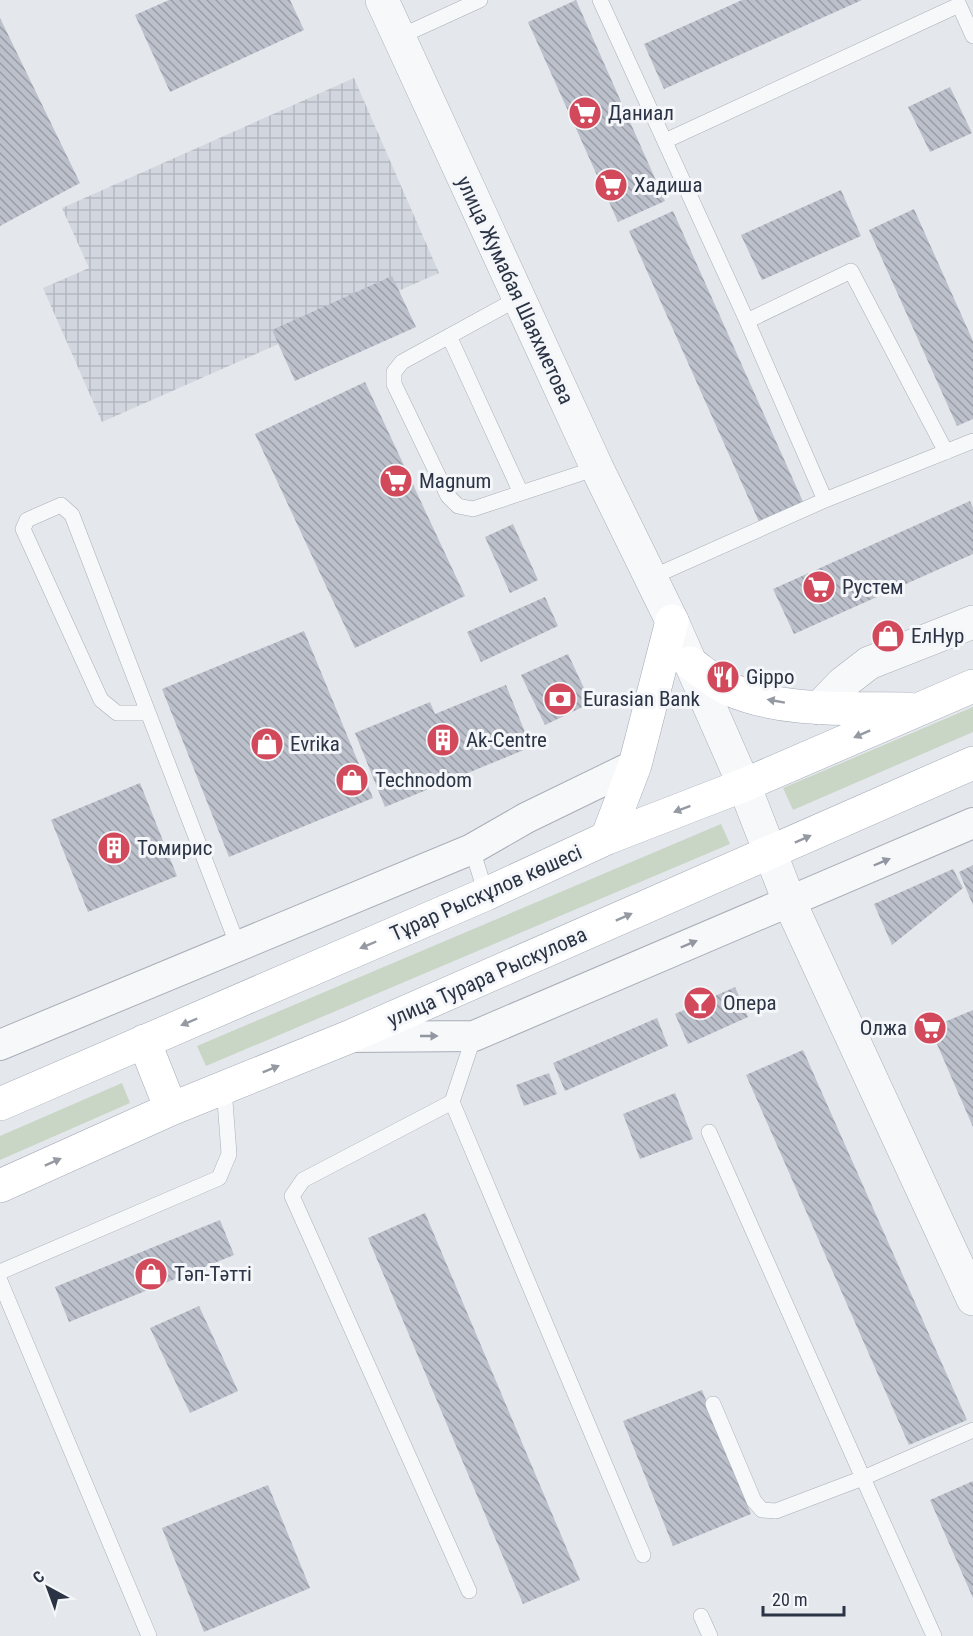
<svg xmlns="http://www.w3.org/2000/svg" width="973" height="1636" viewBox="0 0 973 1636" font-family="'Roboto Condensed',sans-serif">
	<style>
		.industrial { fill: url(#industrial-grid) }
		.green { fill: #c9d6c5 }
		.building { fill: url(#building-back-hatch) }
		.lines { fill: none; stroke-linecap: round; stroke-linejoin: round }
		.service-casing { stroke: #a9aeb7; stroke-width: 16 }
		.minor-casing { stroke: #a9aeb7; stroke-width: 32 }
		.tertiary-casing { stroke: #a9aeb7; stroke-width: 34 }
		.primary-casing { stroke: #a3abb8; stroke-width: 34 }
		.service { stroke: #f7f8fa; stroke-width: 15 }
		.minor { stroke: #f7f8fa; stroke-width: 30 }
		.tertiary { stroke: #f7f8fa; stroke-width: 33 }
		.primary { stroke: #fff; stroke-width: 33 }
		.oneway { fill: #959aa2 }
		.oneway2 { fill: #9196a0 }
		.labels { text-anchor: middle; stroke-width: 6; stroke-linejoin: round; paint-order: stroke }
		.poi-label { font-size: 21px; fill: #2b3445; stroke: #f4f6f9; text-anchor: start }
		.street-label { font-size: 21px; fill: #2b3445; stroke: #f4f6f9 }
	</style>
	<defs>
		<pattern id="industrial-grid" width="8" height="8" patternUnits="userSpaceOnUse" patternTransform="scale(1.5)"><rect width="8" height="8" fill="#d2d6de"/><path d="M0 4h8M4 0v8" fill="none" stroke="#b4b8c0"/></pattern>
		<pattern id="building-back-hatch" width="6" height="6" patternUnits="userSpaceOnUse" patternTransform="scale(1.5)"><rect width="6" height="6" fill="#bbc0ca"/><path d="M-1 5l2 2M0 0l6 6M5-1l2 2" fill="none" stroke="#989da6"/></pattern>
	</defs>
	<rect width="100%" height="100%" fill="#e4e7ec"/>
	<!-- industrial -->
	<path class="industrial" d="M354 78 439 273 102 422 43 288 89 268 62 208Z"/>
	<!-- green -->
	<path class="green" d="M973 707V732L793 810 783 788Z
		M721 824 730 844 206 1066 197 1046Z
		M122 1083 130 1103 0 1160V1136Z"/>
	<!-- building -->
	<path class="building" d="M169 0H290L304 30 170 92 135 15Z
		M576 0 665 201 618 222 528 22Z
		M742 0H862L664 89 644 44Z
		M0 18 80 183 0 226Z
		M950 87 972 133 930 152 908 107Z
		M841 190 861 236 762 280 741 235Z
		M914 209 973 341V419L957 426 869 230Z
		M673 211 804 504 760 524 629 231Z
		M392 276 416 327 295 381 272 330Z
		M365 382 465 596 355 648 255 434Z
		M970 501 973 508V554L794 634 773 589Z
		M513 524 538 580 510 593 485 537Z
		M545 597 558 626 481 662 467 632Z
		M304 631 373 798 229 857 162 689Z
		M568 654 591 703 545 725 521 675Z
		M506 685 531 747 385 807 355 733 430 702 435 714Z
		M140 783 177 876 88 912 51 820Z
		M973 865V905L959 872Z
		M953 869 963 888 892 945 874 904Z
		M735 987 748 1017 688 1044 675 1014Z
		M973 1010V1127L930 1028Z
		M657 1018 668 1046 565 1091 553 1063Z
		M803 1050 967 1420 909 1445 746 1075Z
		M549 1073 557 1094 524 1106 516 1085Z
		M675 1093 693 1139 640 1159 623 1114Z
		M425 1213 580 1580 523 1604 368 1238Z
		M220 1220 234 1255 69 1322 55 1287Z
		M199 1306 238 1391 190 1413 150 1328Z
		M702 1390 751 1514 673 1546 623 1421Z
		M973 1481V1598L930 1500Z
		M268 1485 310 1588 204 1632 162 1528Z"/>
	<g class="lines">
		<defs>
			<path id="service" d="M600 0 747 321 825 500
				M399 37 480 0
				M665 141 959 5 973 36
				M519 298 402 362 394 372V384L448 496 458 506 473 509 597 468
				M747 321 851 271 946 452
				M449 336 521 493
				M650 578 825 500 973 441
				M148 713H117L101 700 23 529 27 520 61 505 72 515 238 946
				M472 849 486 894
				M452 1102 643 1555
				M709 1132 863 1478 973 1430
				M0 1272 219 1178 229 1154 224 1088
				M0 1281 149 1636
				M713 1404 754 1501 762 1510 776 1511 863 1478 934 1636
				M469 1591 292 1196 303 1180 452 1102 474 1036
				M701 1616 710 1636"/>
			<path id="minor" d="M349 1037 474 1036 973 823
				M0 1045 472 849 526 818 635 765"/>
			<path id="tertiary" d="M382 0 597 468 672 621 744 785 789 901 973 1299
				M819 708 843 683 869 663 973 622"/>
			<path id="primary" d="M690 663C702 671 715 683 729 689 783 713 850 708 908 709
				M607 838 635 765 672 621
				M144 1041 171 1109
				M0 1104 486 894 607 838 744 785 973 686
				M0 1186 171 1109 349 1037 973 763"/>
		</defs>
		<!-- service casing -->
		<use href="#service" class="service-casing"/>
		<!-- minor casing -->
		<use href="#minor" class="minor-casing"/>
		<!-- tertiary casing -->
		<use href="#tertiary" class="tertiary-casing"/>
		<!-- primary casing -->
		<use href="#primary" class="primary-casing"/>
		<!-- service -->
		<use href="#service" class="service"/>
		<!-- minor -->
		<use href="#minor" class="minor"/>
		<!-- tertiary -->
		<use href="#tertiary" class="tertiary"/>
		<!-- primary -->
		<use href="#primary" class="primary"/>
	</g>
	<!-- one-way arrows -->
	<defs><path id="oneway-solid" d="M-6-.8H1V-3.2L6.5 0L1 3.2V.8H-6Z" transform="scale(1.5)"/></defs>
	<g class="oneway">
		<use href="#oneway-solid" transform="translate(776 701) rotate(-170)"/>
		<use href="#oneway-solid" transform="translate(862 734) rotate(156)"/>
		<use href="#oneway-solid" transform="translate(682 809) rotate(159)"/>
		<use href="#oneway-solid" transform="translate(803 839) rotate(-24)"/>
		<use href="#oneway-solid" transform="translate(624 917) rotate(-24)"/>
		<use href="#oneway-solid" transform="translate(368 945) rotate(157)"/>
		<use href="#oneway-solid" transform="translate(189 1022) rotate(157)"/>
		<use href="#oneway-solid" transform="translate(271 1069) rotate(-22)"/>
		<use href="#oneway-solid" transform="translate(53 1162) rotate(-24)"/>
	</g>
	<g class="oneway2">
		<use href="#oneway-solid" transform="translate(882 862) rotate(-23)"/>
		<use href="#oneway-solid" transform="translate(689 944) rotate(-23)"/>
		<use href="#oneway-solid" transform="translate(429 1036)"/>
	</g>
	<!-- icons -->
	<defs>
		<symbol id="supermarket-disc" viewBox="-11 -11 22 22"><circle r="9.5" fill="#d1495b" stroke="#f4f6f9"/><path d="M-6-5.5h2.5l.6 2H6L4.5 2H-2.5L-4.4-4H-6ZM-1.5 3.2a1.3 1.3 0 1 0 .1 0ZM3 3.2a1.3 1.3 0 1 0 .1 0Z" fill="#fff"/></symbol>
		<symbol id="shop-disc" viewBox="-11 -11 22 22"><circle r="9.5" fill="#d1495b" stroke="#f4f6f9"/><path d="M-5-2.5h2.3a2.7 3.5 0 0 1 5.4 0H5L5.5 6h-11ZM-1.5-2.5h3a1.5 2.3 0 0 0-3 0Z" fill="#fff"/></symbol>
		<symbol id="restaurant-disc" viewBox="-11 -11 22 22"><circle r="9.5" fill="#d1495b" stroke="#f4f6f9"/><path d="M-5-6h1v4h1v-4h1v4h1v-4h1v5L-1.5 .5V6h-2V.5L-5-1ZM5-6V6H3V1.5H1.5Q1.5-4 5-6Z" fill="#fff"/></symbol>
		<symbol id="bank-disc" viewBox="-11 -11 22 22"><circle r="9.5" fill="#d1495b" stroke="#f4f6f9"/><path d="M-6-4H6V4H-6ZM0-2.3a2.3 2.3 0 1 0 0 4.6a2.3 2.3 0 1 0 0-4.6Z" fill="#fff"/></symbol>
		<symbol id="building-disc" viewBox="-11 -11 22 22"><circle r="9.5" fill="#d1495b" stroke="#f4f6f9"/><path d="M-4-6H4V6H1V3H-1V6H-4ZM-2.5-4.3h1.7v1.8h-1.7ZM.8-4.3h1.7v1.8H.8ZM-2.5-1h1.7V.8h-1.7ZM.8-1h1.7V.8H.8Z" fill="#fff"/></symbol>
		<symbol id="bar-disc" viewBox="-11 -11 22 22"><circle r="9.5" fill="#d1495b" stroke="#f4f6f9"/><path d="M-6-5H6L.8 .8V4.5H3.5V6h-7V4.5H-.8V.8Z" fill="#fff"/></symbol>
	</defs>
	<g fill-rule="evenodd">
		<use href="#supermarket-disc" x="566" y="94" width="38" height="38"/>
		<use href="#supermarket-disc" x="592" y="166" width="38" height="38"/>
		<use href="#supermarket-disc" x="377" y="462" width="38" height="38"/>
		<use href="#supermarket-disc" x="800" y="568" width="38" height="38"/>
		<use href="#shop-disc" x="869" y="617" width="38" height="38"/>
		<use href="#restaurant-disc" x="704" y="658" width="38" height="38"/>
		<use href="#bank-disc" x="541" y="680" width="38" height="38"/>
		<use href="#building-disc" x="424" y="721" width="38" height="38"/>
		<use href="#shop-disc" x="248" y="725" width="38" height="38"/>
		<use href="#shop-disc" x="333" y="761" width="38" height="38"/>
		<use href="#building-disc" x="95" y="829" width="38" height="38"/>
		<use href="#bar-disc" x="681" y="984" width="38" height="38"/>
		<use href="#supermarket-disc" x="911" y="1009" width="38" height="38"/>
		<use href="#shop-disc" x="132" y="1255" width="38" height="38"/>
	</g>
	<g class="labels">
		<!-- poi labels -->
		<g class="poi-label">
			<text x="608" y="120">Даниал</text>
			<text x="634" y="192">Хадиша</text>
			<text x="419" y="488">Magnum</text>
			<text x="842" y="594">Рустем</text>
			<text x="911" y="643">ЕлНур</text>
			<text x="746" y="684">Gippo</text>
			<text x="583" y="706">Eurasian Bank</text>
			<text x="466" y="747">Ak-Centre</text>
			<text x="290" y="751">Evrika</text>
			<text x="375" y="787">Technodom</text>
			<text x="137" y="855">Томирис</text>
			<text x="723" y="1010">Опера</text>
			<text x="907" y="1035" text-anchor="end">Олжа</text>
			<text x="174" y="1281">Тәп-Тәтті</text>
		</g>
		<!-- street labels -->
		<g class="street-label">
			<text transform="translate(515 290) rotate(65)" y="7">улица Жумабая Шаяхметова</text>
			<text transform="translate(486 893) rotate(-24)" y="7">Тұрар Рыскұлов көшесі</text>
			<text transform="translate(487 977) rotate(-24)" y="7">улица Турара Рыскулова</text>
		</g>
	</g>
	<!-- north arrow -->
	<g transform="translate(48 1588) rotate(319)" stroke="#f4f6f9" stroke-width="4.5" paint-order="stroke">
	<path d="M0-4.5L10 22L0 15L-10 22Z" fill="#2b3445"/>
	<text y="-9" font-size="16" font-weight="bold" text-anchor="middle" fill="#2b3445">С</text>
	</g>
	<!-- scale -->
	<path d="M763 1606v9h81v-9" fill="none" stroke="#2b3445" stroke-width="3"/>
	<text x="772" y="1606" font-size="18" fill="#2b3445" stroke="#f4f6f9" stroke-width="4.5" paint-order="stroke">20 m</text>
</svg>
